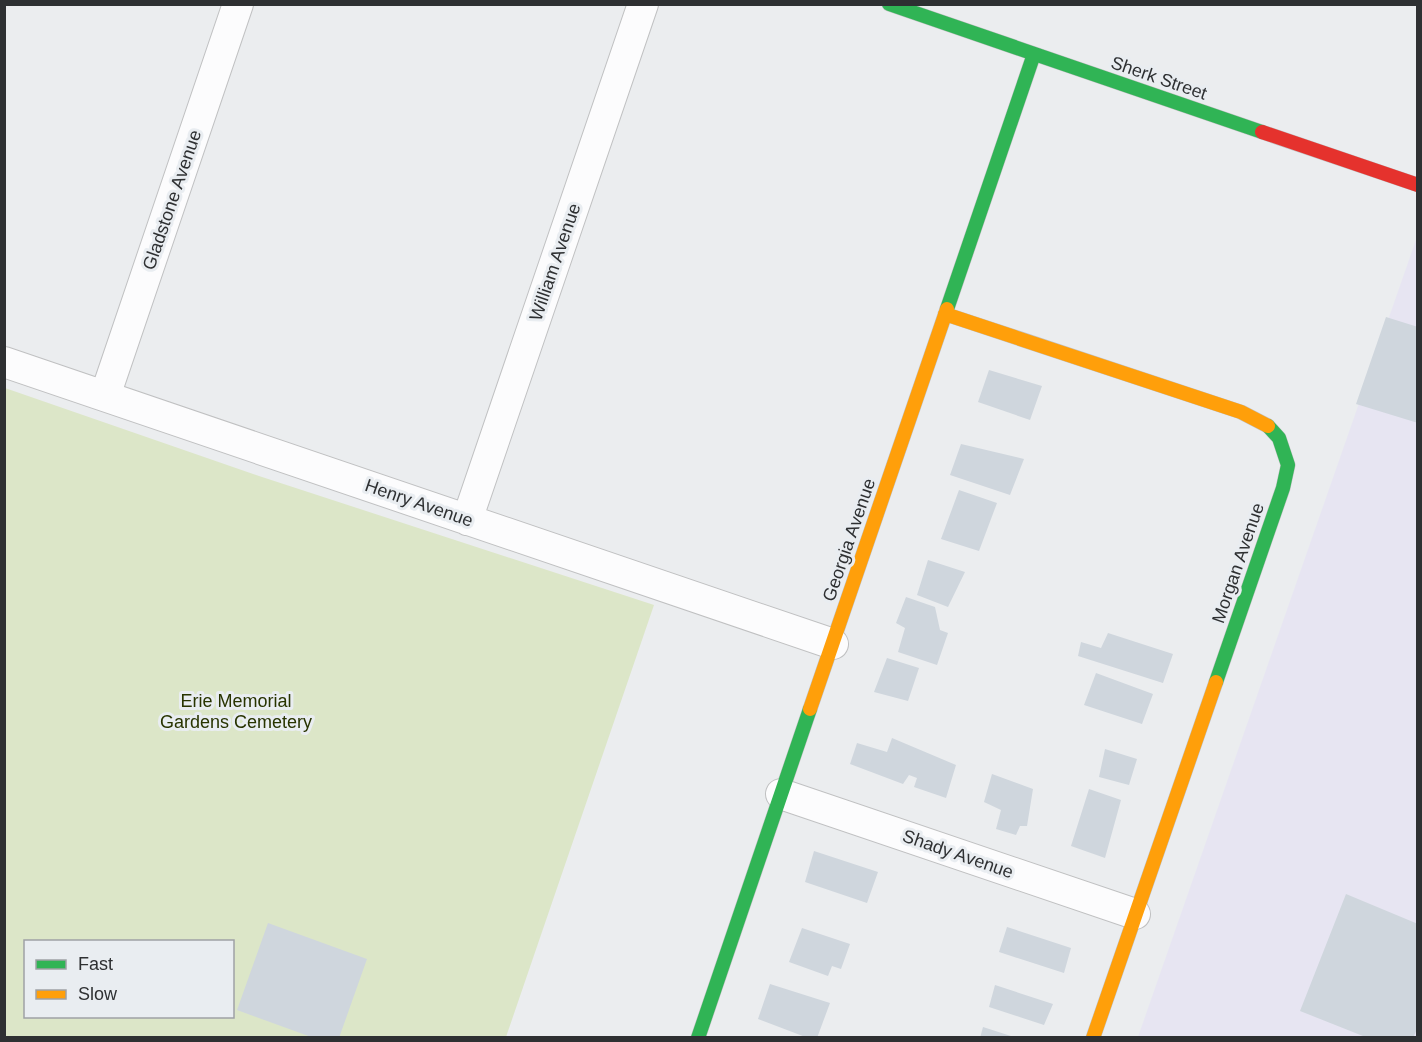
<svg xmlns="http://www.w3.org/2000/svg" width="1422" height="1042" viewBox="0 0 1422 1042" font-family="Arial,sans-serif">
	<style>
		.industrial { fill: #e7e5f2 }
		.green { fill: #dce6c8; fill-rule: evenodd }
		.building { fill: #cfd6dd }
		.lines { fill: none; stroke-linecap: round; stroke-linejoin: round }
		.street-casing { stroke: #c0c1c2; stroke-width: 32 }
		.fast-casing { stroke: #c0c1c2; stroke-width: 15 }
		.slow-casing { stroke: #c0c1c2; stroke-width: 15 }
		.jam-casing { stroke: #c0c1c2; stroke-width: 15 }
		.street { stroke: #fcfcfd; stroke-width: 30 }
		.fast { stroke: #30b455; stroke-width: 14 }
		.slow { stroke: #ff9f0a; stroke-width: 14 }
		.jam { stroke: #e5322d; stroke-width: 14 }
		.labels { text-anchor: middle; stroke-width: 6; stroke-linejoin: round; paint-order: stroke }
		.street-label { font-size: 18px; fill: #2e3032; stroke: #e9edf1 }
		.park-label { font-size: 18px; fill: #283400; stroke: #e9edf1 }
	</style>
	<rect width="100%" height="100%" fill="#ebedef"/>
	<!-- industrial -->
	<path class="industrial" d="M1417 237V1037H1138Z"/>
	<!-- green -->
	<path class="green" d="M5 388 259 476 654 605 506 1037 5 1038ZM26 942H232V1016H26Z"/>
	<!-- building -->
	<path class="building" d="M1386 317 1418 327V423L1356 404Z
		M989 370 1042 386 1030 420 978 402Z
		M961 444 1024 459 1010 495 950 475Z
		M959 490 997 503 979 551 941 539Z
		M928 560 965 572 948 607 917 595Z
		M906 597 935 607 940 630 948 633 937 665 898 652 905 628 896 623Z
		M1108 633 1173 654 1163 683 1078 656 1081 642 1101 648Z
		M887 658 919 668 908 701 874 692Z
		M1096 673 1153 694 1142 724 1084 705Z
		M892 738 956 765 946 798 914 787 917 778 909 775 903 784 850 764 857 743 887 752Z
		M1105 749 1137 759 1129 785 1099 777Z
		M992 774 1033 789 1027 826H1020L1016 835 996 829 1001 810 984 802Z
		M1089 789 1121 800 1105 858 1071 846Z
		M814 851 878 872 867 903 805 882Z
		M1346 894 1418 924V1027L1413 1038H1368L1300 1011Z
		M268 923 367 959 339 1038H314L237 1010Z
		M1007 927 1071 948 1064 973 999 952Z
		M802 928 850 944 841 969 832 966 828 976 789 962Z
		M770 984 830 1003 817 1038H808L758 1019Z
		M995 985 1053 1004 1044 1025 989 1007Z
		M983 1027 1014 1037V1038H980Z"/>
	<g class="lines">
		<defs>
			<path id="street" d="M4 362 833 644
				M105 396 238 4
				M467 520 643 4
				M781 794 1135 914"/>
			<path id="fast" d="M889 4 1262 132
				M947 309 1034 54
				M1216 682 1283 488 1288 465 1279 438 1268 426
				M698 1038 810 709"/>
			<path id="slow" d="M945 314 1241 412 1268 426
				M810 709 947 309
				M1093 1038 1216 682"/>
			<path id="jam" d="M1262 132 1418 185"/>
		</defs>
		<!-- street casing -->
		<use href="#street" class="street-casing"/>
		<!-- fast casing -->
		<use href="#fast" class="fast-casing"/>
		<!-- slow casing -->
		<use href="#slow" class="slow-casing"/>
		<!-- jam casing -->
		<use href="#jam" class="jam-casing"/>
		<!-- street -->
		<use href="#street" class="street"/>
		<!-- fast -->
		<use href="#fast" class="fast"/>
		<!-- slow -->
		<use href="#slow" class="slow"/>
		<!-- jam -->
		<use href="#jam" class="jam"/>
	</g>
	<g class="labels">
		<!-- street labels -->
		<g class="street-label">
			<text transform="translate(1159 78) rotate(19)" y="6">Sherk Street</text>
			<text transform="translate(172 200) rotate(-71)" y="6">Gladstone Avenue</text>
			<text transform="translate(555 262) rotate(-71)" y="6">William Avenue</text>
			<text transform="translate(419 503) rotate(19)" y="6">Henry Avenue</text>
			<text transform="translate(849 540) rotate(-71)" y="6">Georgia Avenue</text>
			<text transform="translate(1238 563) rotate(-71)" y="6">Morgan Avenue</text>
			<text transform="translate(958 854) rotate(19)" y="6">Shady Avenue</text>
		</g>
		<!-- park labels -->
		<g class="park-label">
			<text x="236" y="707">Erie Memorial<tspan x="236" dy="21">Gardens Cemetery</tspan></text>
		</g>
	</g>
	<!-- border -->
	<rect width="1422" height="1042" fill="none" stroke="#2e3032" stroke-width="12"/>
	<!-- legend -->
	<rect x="24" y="940" width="210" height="78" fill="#e9edf1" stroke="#9ea1a5" stroke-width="1.5"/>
	<rect x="36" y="960" width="30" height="9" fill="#30b455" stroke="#9ea1a5" stroke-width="1.5"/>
	<text x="78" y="970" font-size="18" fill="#2e3032">Fast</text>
	<rect x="36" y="990" width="30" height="9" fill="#ff9f0a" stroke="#9ea1a5" stroke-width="1.5"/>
	<text x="78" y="1000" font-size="18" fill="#2e3032">Slow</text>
</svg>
